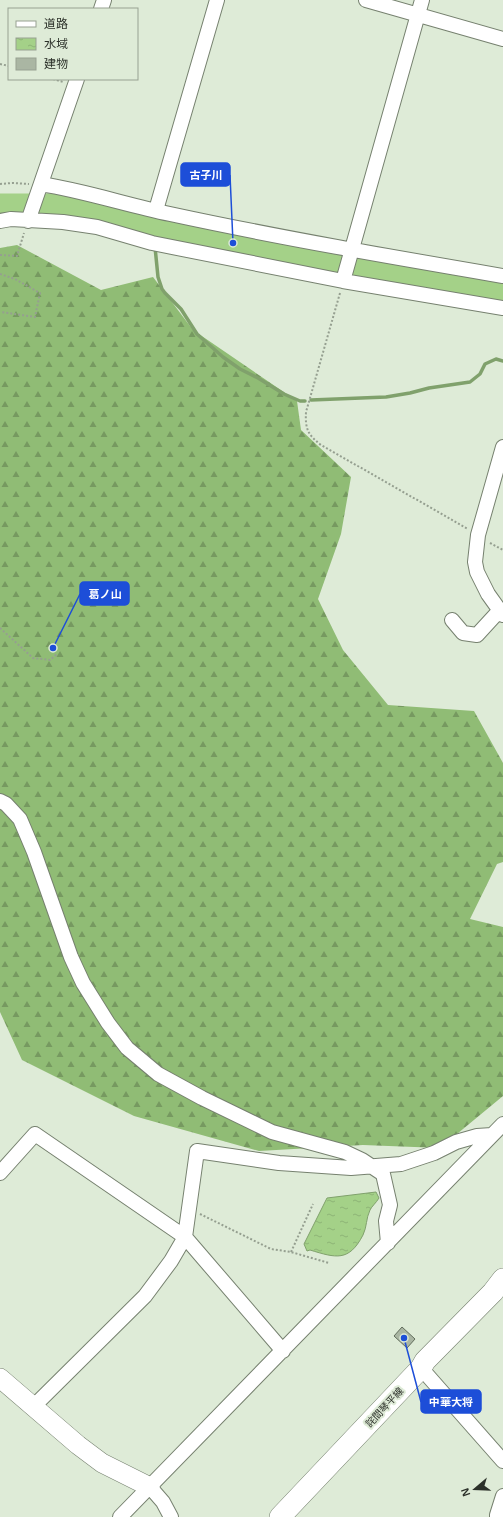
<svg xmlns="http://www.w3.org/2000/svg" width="503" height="1517" viewBox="0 0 503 1517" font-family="Arial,'Noto Sans JP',sans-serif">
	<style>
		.forest { fill: url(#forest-firs) }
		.water { fill: url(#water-ripples); stroke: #80a16c }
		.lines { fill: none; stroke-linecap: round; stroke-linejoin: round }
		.stream { stroke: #80a16c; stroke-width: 3.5 }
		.river { stroke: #a4d188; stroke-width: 21 }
		.building { fill: #aab6a3; stroke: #626d5c }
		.street-casing { stroke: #76816f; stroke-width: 16 }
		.secondary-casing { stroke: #76816f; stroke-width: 20 }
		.primary-casing { stroke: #76816f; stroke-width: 22 }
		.path { stroke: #959f90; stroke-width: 2; stroke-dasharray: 2 2; stroke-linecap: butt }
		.street { stroke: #fff; stroke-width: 14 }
		.secondary { stroke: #fff; stroke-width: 19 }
		.primary { stroke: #fff; stroke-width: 21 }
		.labels { text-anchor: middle; stroke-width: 4; stroke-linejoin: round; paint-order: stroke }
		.street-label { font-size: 10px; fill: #2c312a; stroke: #deebd7 }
		.leader { fill: none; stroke: #1d4ed8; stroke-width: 1.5 }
		.callout-dot { fill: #1d4ed8; stroke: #deebd7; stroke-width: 1.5 }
		.callout { fill: #1d4ed8; stroke: #1d4ed8; stroke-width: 1.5 }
		.callout-label { font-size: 11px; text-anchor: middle; font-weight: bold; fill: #fff }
	</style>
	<defs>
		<pattern id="forest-firs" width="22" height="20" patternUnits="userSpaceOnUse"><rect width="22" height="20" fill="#90bc75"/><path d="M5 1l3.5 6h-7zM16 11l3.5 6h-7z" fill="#769960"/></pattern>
		<pattern id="water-ripples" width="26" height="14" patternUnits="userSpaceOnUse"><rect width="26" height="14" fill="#a4d188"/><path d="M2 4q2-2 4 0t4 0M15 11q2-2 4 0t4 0" fill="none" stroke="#8db476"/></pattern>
	</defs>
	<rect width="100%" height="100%" fill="#deebd7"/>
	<!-- forest -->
	<path class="forest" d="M17 245 101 290 153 277 193 330 297 401 301 430 351 477 341 534 318 599 343 650 388 705 474 711 503 763V862L497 864 470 919 503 927V1096L440 1148 363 1145 259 1151 134 1116 22 1060 0 1012V248Z"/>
	<!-- water -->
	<path class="water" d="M376 1192 379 1198C376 1203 372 1206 370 1210 366 1218 367 1227 363 1235 349 1262 336 1258 310 1250L307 1251 304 1244 327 1198Z"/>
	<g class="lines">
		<!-- stream -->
		<path class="stream" d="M152 225 154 239
			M155 247 158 277 162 289 165 293 181 309 197 334 223 357 240 369 258 378 284 394 300 401H305
			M311 400 386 397 410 393 429 388 470 382 480 374 485 364 496 359 503 361"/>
		<!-- river -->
		<path class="river" d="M0 204H54L233 243 503 291"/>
	</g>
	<!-- building -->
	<path class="building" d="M402 1327 415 1339 407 1348 394 1336Z"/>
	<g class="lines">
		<defs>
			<path id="street" d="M366 0 503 39
				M101 9 104 0
				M41 184C85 191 127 205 170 214 281 238 392 257 503 276
				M156 210 217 0
				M0 221 11 219 63 222 97 227 152 243 343 281 503 308
				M28 221 77 79
				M343 281 422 0
				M503 447 478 535 475 562 477 572 488 594 503 615
				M452 620 463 633 477 635 500 610
				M0 801 6 804 20 819 34 852 71 957 83 983 108 1023 127 1048 158 1074 202 1098 272 1132 345 1152 362 1160 383 1174 390 1205 386 1221 388 1243
				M0 1173 35 1134 185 1237 283 1351
				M421 1368 503 1461
				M33 1407 145 1296 171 1261 185 1237 197 1151 279 1163 351 1168 401 1164 434 1153 456 1142 477 1136 492 1135
				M150 1487 163 1502 171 1517
				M120 1517 503 1124
				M497 1517V1515L503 1496"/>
			<path id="secondary" d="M0 1378 78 1445 102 1463 150 1487"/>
			<path id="primary" d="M280 1517 421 1368 425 1361 493 1292 503 1279"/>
		</defs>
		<!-- street casing -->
		<use href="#street" class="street-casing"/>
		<!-- secondary casing -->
		<use href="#secondary" class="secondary-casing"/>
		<!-- primary casing -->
		<use href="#primary" class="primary-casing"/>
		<!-- path -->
		<path class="path" d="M0 64 9 66
			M53 79 63 82
			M0 184 12 183 29 184
			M0 255 17 256 24 233
			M0 274 15 279 40 293 35 317 1 312
			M340 293 306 412C305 429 308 435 321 445L468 529
			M490 543 503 550
			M0 628 33 658 50 660 57 654
			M200 1214 271 1249 291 1252 329 1263
			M291 1252 313 1204"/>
		<!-- street -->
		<use href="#street" class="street"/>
		<!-- secondary -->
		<use href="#secondary" class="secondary"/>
		<!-- primary -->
		<use href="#primary" class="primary"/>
	</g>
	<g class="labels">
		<!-- street labels -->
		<g class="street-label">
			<text transform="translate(384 1407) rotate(-47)" y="4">詫間琴平線</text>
		</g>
	</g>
	<!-- callouts -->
	<path class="leader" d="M233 243L230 175M53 648L80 594M404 1338L421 1402"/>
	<g class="callout-dot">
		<circle cx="233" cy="243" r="4"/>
		<circle cx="53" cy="648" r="4"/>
		<circle cx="404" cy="1338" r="4"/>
	</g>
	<g class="callout">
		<rect x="181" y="163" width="49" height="23" rx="4"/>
		<rect x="80" y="582" width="49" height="23" rx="4"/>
		<rect x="421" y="1390" width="60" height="23" rx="4"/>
	</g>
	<g class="callout-label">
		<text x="206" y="179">古子川</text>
		<text x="105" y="598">葛ノ山</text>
		<text x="451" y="1406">中華大将</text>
	</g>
	<!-- legend -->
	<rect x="8" y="8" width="130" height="72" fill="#deebd7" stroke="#97a192"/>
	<rect x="16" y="21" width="20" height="6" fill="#ffffff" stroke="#97a192"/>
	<text x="44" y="28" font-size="12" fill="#2c312a">道路</text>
	<rect x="16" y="38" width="20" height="12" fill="url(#water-ripples)" stroke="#97a192"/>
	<text x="44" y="48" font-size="12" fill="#2c312a">水域</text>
	<rect x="16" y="58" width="20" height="12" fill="#aab6a3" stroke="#97a192"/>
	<text x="44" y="68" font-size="12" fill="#2c312a">建物</text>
	<!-- north arrow -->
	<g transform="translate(475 1489) rotate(251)" stroke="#deebd7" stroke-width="3" paint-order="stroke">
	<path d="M0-3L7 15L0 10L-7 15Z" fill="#2c312a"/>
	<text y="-6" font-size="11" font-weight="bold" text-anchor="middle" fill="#2c312a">N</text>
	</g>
</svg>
